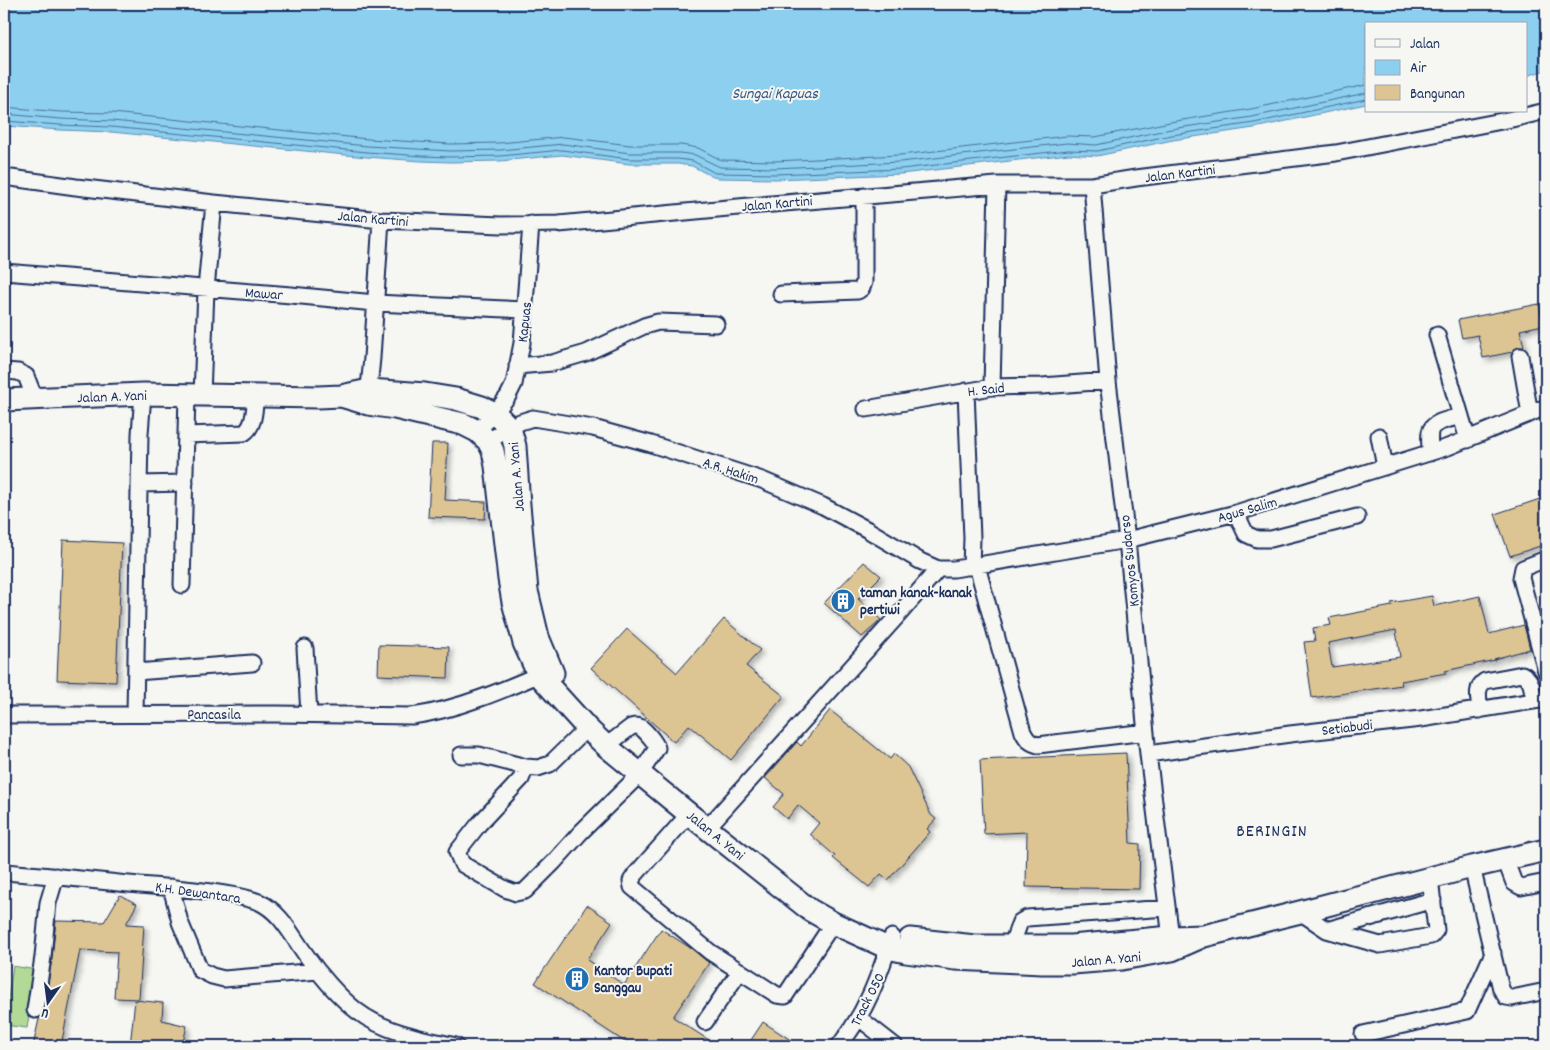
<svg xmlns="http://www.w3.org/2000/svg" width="1550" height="1050" viewBox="0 0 1550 1050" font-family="Dekko,sans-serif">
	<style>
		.green { fill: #b2d995; stroke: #66847a }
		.water { fill: #8dcfef; stroke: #5f8fb5 }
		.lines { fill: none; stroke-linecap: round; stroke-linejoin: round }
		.shore { stroke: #496f98; stroke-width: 1 }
		.building { fill: #dcc493; stroke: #1b2f5e; fill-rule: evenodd; filter: url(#shadow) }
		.minor-casing { stroke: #1b2f5e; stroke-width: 19 }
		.highway-casing { stroke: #1b2f5e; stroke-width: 25 }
		.minor { stroke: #f6f6f2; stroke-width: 15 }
		.highway { stroke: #f6f6f2; stroke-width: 21 }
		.labels { text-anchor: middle; stroke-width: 4; stroke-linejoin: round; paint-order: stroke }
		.street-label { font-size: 15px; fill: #1b2f5e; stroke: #f6f6f2 }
		.poi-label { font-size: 15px; font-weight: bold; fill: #1b2f5e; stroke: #f6f6f2; text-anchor: start }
		.water-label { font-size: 16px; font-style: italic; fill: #385782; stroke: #f6f6f2 }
		.quarter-label { font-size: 18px; letter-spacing: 1px; fill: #1b2f5e; stroke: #f6f6f2 }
	</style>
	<defs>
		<filter id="shadow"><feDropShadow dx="3.5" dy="3.5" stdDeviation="2.5" flood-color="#0004"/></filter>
	</defs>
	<rect width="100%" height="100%" fill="#f6f6f2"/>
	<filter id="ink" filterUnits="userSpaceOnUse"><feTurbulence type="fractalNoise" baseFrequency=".02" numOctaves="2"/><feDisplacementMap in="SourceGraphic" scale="10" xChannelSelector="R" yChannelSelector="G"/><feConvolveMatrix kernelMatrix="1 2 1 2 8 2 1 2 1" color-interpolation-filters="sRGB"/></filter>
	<g filter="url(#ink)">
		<!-- green -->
		<path class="green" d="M13 966 36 970 27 1028 4 1025Z"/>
		<!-- water -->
		<path class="water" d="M4 4H1546V70L1526 76V24H1366V104L1254 128 1173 140 1097 156 1069 154 901 174 776 179 718 178 713 177 692 166 678 164H629L562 155 500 161 450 162 421 161 366 157 111 132 60 130 4 126Z"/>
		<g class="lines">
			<!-- shore -->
			<path class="shore" d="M4 107 61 112 112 113 368 139 450 144 499 143 564 137 630 145H681L698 148 721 160 775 161 900 155 1067 136 1095 137 1170 122 1251 109 1366 85
				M4 114 61 119 112 121 367 146 450 151 500 150 563 144 630 153H680L695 155 720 167 775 168 900 162 1067 143 1096 145 1171 129 1252 117 1366 93
				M4 121 60 125 111 127 367 152 422 156 450 157 500 156 562 150 629 159H678L693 161 715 173H719L775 174 901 169 1068 150 1097 151 1172 135 1254 123 1366 99"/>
		</g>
		<!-- building -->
		<path class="building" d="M1539 304 1543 325 1520 330 1524 347H1518L1512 352 1483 358 1478 335 1462 338 1458 320Z
			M432 443H448L445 500 486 502 485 519 428 517Z
			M1546 497V544L1510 556 1495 514Z
			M63 540 122 543 116 682 57 680Z
			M864 562 881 576 858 599 881 620 862 637 824 603Z
			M1432 596 1434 606 1480 596 1489 634 1524 625 1530 649 1494 659 1495 660 1445 671 1446 673 1401 681 1402 685 1312 698 1304 642 1315 641 1313 628 1331 625 1329 618 1392 606 1391 603ZM1396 630 1400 657 1332 667 1328 643Z
			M724 619 760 650 746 666 784 696 731 760 689 725 674 742 591 668 627 629 677 673Z
			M379 645 449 647 448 678 378 675Z
			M830 710 890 759 894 754 908 767 931 815 936 819 927 829 930 832 888 880 881 874 869 887 833 858 835 856 810 834 819 823 798 805 787 819 773 807 784 794 765 778 797 742 801 746Z
			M1126 753 1130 843 1140 844 1139 889 1026 887 1027 832 984 834 980 760Z
			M120 895 137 904 126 924 144 925 139 999 114 998 117 952 80 950 61 1046H33L39 1019 42 1016 44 1011 52 958 56 921 104 922Z
			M587 905 612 922 587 960 624 985 661 929 692 949 709 963 673 1017 718 1046H631L535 983Z
			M135 1000 163 1003 162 1020 187 1026 182 1046H130Z
			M763 1022 789 1039 784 1046H747Z"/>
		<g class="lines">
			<defs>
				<path id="minor" d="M4 177 76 187 214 203 381 220 501 225 559 224 749 206 997 185H1092L1136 178 1336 153 1512 119 1546 111
					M1092 185 1108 381 1127 540 1148 754 1172 946
					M4 272 291 295 375 303 525 310
					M781 294 858 291 862 288 864 282V196
					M1437 335 1468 440
					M1520 356 1530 414
					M517 366 552 363 586 353 644 326 658 322 716 324
					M4 371 18 372 26 376 35 399
					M992 387 997 185
					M966 391 972 538 971 567
					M202 396 206 289 214 203
					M368 398 372 358 381 220
					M866 409 992 387 1042 386 1108 381
					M477 431 495 413 508 396 514 384 522 343 531 224
					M186 435 244 433C255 426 254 409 256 396
					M1379 436 1385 467
					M488 441 520 422 533 418 593 428 651 444 762 480 823 506 868 530 920 561 938 569H954L1127 540 1236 513 1448 447 1546 407
					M1430 453C1430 446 1429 438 1430 432 1432 421 1452 419 1461 416
					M140 484 185 483
					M1236 513 1246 534 1257 539H1271L1357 517
					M1546 559 1523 568 1521 578 1546 671
					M977 566 1023 732C1027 740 1030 743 1038 745L1146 732
					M182 585 187 395
					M305 648 309 714
					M136 672 252 663
					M1480 710C1479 700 1475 687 1485 681L1522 674C1533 679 1532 691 1534 701
					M135 714 140 434 143 394
					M4 715 278 714 412 716C457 710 506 689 547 671
					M587 728 550 764 538 768 526 767 521 779 479 824 457 852 462 864 505 889 516 893 525 891 554 862 581 832 640 774 657 748C656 743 645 730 640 727 636 725 635 726 631 727L606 746
					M1148 754 1290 734 1421 719 1546 699
					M461 755H479L526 767
					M689 814 635 875 631 881 632 887 710 952 777 995 785 996 833 923
					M707 828 901 612 938 569
					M1505 859 1514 883 1521 887 1546 882
					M1472 867 1501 989 1506 997 1512 998 1546 991
					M4 872C49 875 94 881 139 885 166 887 192 889 218 893 232 895 246 897 259 902 281 912 292 936 306 955 319 974 339 997 357 1011 384 1032 423 1039 456 1046
					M171 887 180 922 200 970 212 976 224 979 318 971
					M1300 912 1327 930 1380 945 1431 936 1436 930 1430 878
					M1327 930 1433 900
					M1011 947 1020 922 1027 918 1167 908
					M35 1010 43 957 48 903 56 876
					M859 1018 895 1046
					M705 1022 740 971
					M1363 1034 1467 1011 1493 953
					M839 1046C867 1011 878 978 892 937"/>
				<path id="highway" d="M341 396 368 404 395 408 463 424 477 431 488 441 493 451 496 466 509 579 513 602 524 643 538 674 587 728 606 746 689 814 810 910 833 923 888 948 906 952 955 959 1042 963H1073L1122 959 1172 950 1204 936
					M4 400 143 394 318 397 341 396 369 390 425 394 456 399 482 407 495 413 510 428 515 446 519 505 527 591 538 637 553 673
					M910 939 975 946H1071L1171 937 1204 936 1300 912 1472 867 1546 850"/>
			</defs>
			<!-- minor casing -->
			<use href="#minor" class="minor-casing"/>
			<!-- highway casing -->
			<use href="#highway" class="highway-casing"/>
			<!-- minor -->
			<use href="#minor" class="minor"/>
			<!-- highway -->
			<use href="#highway" class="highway"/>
		</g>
	</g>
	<!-- icons -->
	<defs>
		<symbol id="building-disc" viewBox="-11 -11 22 22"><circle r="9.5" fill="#1f6fb2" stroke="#f6f6f2"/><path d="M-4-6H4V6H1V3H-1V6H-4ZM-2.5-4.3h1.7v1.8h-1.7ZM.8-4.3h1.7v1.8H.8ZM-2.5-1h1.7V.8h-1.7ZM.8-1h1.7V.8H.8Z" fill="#fff"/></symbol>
	</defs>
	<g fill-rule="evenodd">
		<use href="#building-disc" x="829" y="587" width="28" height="28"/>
		<use href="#building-disc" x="563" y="965" width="28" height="28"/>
	</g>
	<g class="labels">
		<!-- street labels -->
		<g class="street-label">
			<text transform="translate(1180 173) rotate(-7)" y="5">Jalan Kartini</text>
			<text transform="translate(777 203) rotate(-5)" y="5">Jalan Kartini</text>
			<text transform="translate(373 218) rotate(5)" y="5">Jalan Kartini</text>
			<text transform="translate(264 293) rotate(4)" y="5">Mawar</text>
			<text transform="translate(524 322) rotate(-84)" y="5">Kapuas</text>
			<text transform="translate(986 389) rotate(-6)" y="5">H. Said</text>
			<text transform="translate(112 396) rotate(-2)" y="5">Jalan A. Yani</text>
			<text transform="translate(731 470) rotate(18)" y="5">A.R. Hakim</text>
			<text transform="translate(516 477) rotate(-95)" y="5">Jalan A. Yani</text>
			<text transform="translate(1247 509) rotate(-16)" y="5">Agus Salim</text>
			<text transform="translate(1129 561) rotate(-96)" y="5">Komyos Sudarso</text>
			<text x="214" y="719">Pancasila</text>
			<text transform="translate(1347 727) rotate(-7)" y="5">Setiabudi</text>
			<text transform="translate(716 835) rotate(39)" y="5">Jalan A. Yani</text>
			<text transform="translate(198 892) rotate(8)" y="5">K.H. Dewantara</text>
			<text transform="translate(1106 959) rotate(-5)" y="5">Jalan A. Yani</text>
			<text transform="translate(867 999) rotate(-63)" y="5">Track 050</text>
		</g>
		<!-- poi labels -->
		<g class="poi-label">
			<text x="860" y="597">taman kanak-kanak<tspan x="860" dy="17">pertiwi</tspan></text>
			<text x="594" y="975">Kantor Bupati<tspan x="594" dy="17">Sanggau</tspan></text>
		</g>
		<!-- water labels -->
		<g class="water-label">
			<text x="775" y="98">Sungai Kapuas</text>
		</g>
		<!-- quarter labels -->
		<g class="quarter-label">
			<text x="1272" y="836">BERINGIN</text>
		</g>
	</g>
	<!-- margin -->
	<rect width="1550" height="1050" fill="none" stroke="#f6f6f2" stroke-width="20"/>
	<rect x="10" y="10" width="1530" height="1030" fill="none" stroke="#1b2f5e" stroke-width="2" filter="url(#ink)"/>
	<!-- legend -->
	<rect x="1365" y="22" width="162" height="90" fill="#f6f6f2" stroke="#9ea6b7"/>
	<rect x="1375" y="39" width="25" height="8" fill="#f6f6f2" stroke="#9ea6b7"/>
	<text x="1410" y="48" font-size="15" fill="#1b2f5e">Jalan</text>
	<rect x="1375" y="60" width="25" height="15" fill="#8dcfef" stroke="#9ea6b7"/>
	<text x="1410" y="72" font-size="15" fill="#1b2f5e">Air</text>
	<rect x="1375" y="85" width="25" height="15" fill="#dcc493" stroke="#9ea6b7"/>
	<text x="1410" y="98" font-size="15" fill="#1b2f5e">Bangunan</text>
	<!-- north arrow -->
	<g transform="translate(48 1002) rotate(194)" stroke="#f6f6f2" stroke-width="4" paint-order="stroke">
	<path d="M0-4L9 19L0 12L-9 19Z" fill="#1b2f5e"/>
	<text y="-8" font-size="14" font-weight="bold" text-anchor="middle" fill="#1b2f5e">U</text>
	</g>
</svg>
